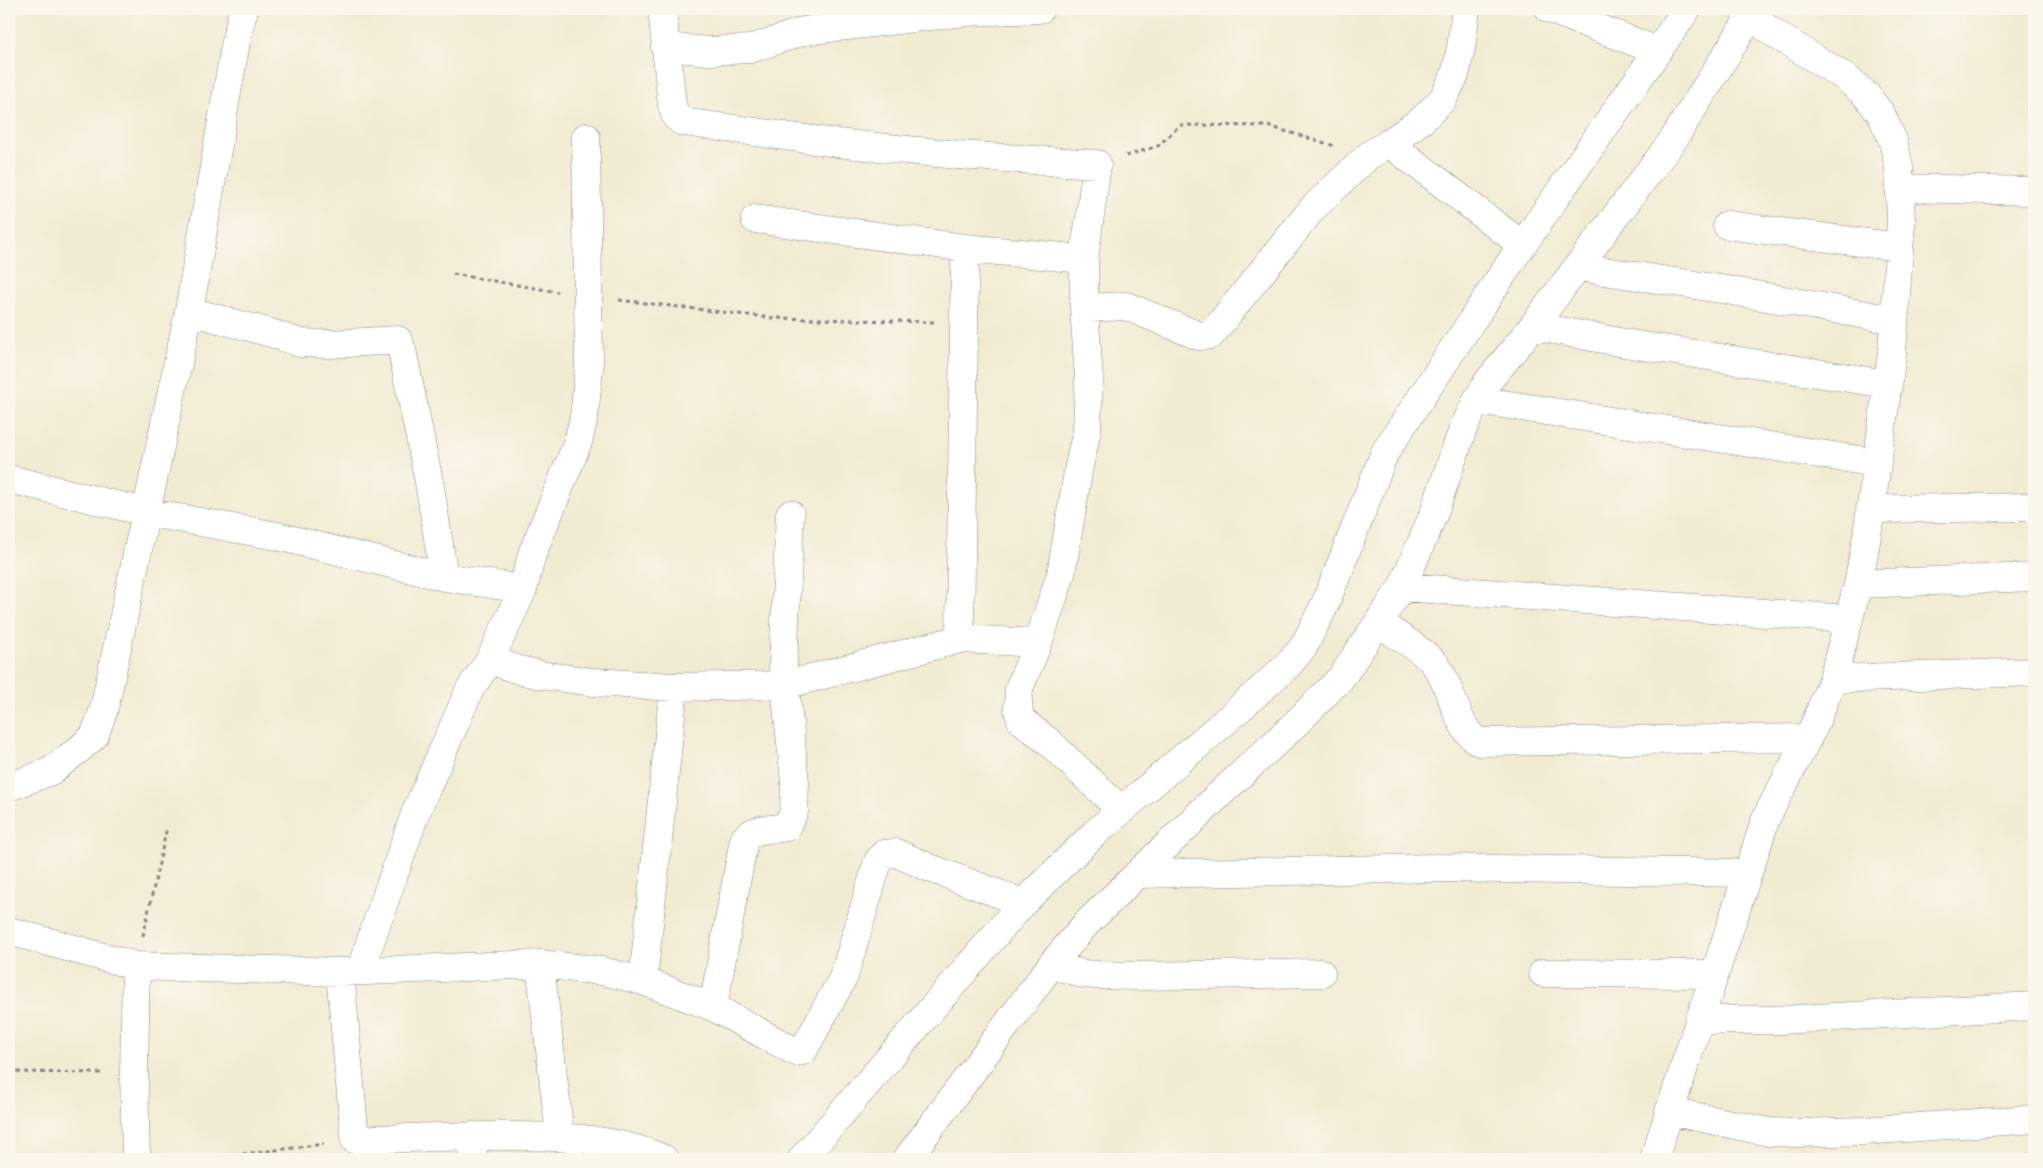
<svg xmlns="http://www.w3.org/2000/svg" width="2043" height="1168" viewBox="0 0 2043 1168" font-family="Delius,sans-serif">
	<style>
		.lines { fill: none; stroke-linecap: round; stroke-linejoin: round }
		.street-casing { stroke: #8a8686; stroke-width: 29 }
		.path { stroke: #8a8686; stroke-width: 3; stroke-dasharray: 4 4; stroke-linecap: butt }
		.street { stroke: #fff; stroke-width: 28 }
	</style>
	<rect width="100%" height="100%" fill="#fbf7ec"/>
	<filter id="ink" filterUnits="userSpaceOnUse"><feTurbulence type="fractalNoise" baseFrequency=".02" numOctaves="2"/><feDisplacementMap in="SourceGraphic" scale="10" xChannelSelector="R" yChannelSelector="G"/><feConvolveMatrix kernelMatrix="1 2 1 2 8 2 1 2 1" color-interpolation-filters="sRGB"/></filter>
	<filter id="wash" filterUnits="userSpaceOnUse"><feTurbulence type="fractalNoise" baseFrequency=".0096" numOctaves="4" result="noise"/><feDisplacementMap in="SourceGraphic" scale="20" xChannelSelector="R" yChannelSelector="G"/><feGaussianBlur stdDeviation="1.12" result="paint"/><feColorMatrix in="noise" values="0 0 0 0 0 0 0 0 0 0 0 0 0 0 0 0 0 1.4 0 .05"/><feComposite in="paint" operator="in"/></filter>
	<g filter="url(#wash)">
		<rect width="100%" height="100%" fill="#f1ebd2"/>
	</g>
	<g filter="url(#ink)">
		<g class="lines">
			<defs>
				<path id="street" d="M1549 9 1658 51
					M665 47 709 51 750 49 804 31 964 12 1040 9
					M1389 143 1522 245
					M1901 188 2034 191
					M755 219 965 248 1084 259
					M1727 225 1899 247
					M1578 267 1727 290 1894 320
					M1084 308 1126 306 1199 336 1211 335 1313 208 1368 156 1389 143 1422 120 1443 99 1455 75 1461 48 1466 9
					M189 311 271 333 300 343 330 344 398 340 402 350 430 487 444 577
					M1533 326 1630 344 1888 384
					M1477 400 1877 463
					M9 479 145 512 277 536 444 577 523 589
					M1870 509 2034 507
					M1858 584 2034 577
					M1402 587 1849 619
					M1379 623C1393 633 1423 650 1433 662 1452 682 1455 729 1479 742L1808 738
					M960 639 965 248
					M1038 643 1019 688 1018 709 1021 720 1049 742 1121 810
					M490 660 519 670 541 675 593 682 674 687 785 685 960 639 1038 643 1061 574 1079 466 1087 430 1089 378 1084 308V259L1097 164 958 155 836 143 683 122 676 117 672 105 662 9
					M1833 679 2034 672
					M9 787 51 771 82 747 94 736 104 709 189 311 237 35 244 9
					M1138 874 1437 868 1748 873
					M9 931 136 966 340 972 540 964 602 971 643 981 713 1007 796 1052 803 1051 844 976 878 861 884 854 896 853 930 868 1023 903
					M540 964 560 1136
					M1052 964 1083 974 1096 975 1136 976 1321 973
					M136 966 134 1073 136 1159
					M360 971 415 814 470 689 490 660 523 589 532 554 578 442 584 417 589 368 586 137
					M340 972 355 1140C403 1138 451 1136 500 1136 555 1136 613 1137 664 1159
					M1543 973 1714 974
					M643 981 674 687
					M713 1007 744 840C751 827 773 830 786 827L794 812 795 782 783 666 790 514
					M1699 1020H1780L2034 1006
					M1669 1111 1769 1132 1798 1133 1862 1131 2034 1119
					M473 1136V1159
					M802 1159 1023 903 1095 833 1228 719 1289 664 1304 646 1326 602 1385 452 1514 257 1687 9
					M907 1159 1052 964 1086 924 1222 792 1288 731 1341 678 1402 587 1432 518 1463 429 1477 400 1489 380 1533 326 1673 140 1755 9
					M1654 1159 1766 818 1814 726 1833 679 1858 584 1867 536 1892 353 1901 223 1899 167 1893 141 1881 114 1866 95 1845 77 1770 31 1750 15"/>
			</defs>
			<!-- street casing -->
			<use href="#street" class="street-casing"/>
			<!-- path -->
			<path class="path" d="M1126 156 1158 146 1180 125 1268 126 1335 146
				M453 274 558 292
				M619 300 773 318 934 322
				M143 936 167 827
				M9 1072 103 1073
				M203 1159 324 1144"/>
			<!-- street -->
			<use href="#street" class="street"/>
		</g>
	</g>
	<!-- margin -->
	<rect width="2043" height="1168" fill="none" stroke="#fbf7ec" stroke-width="30"/>
</svg>
